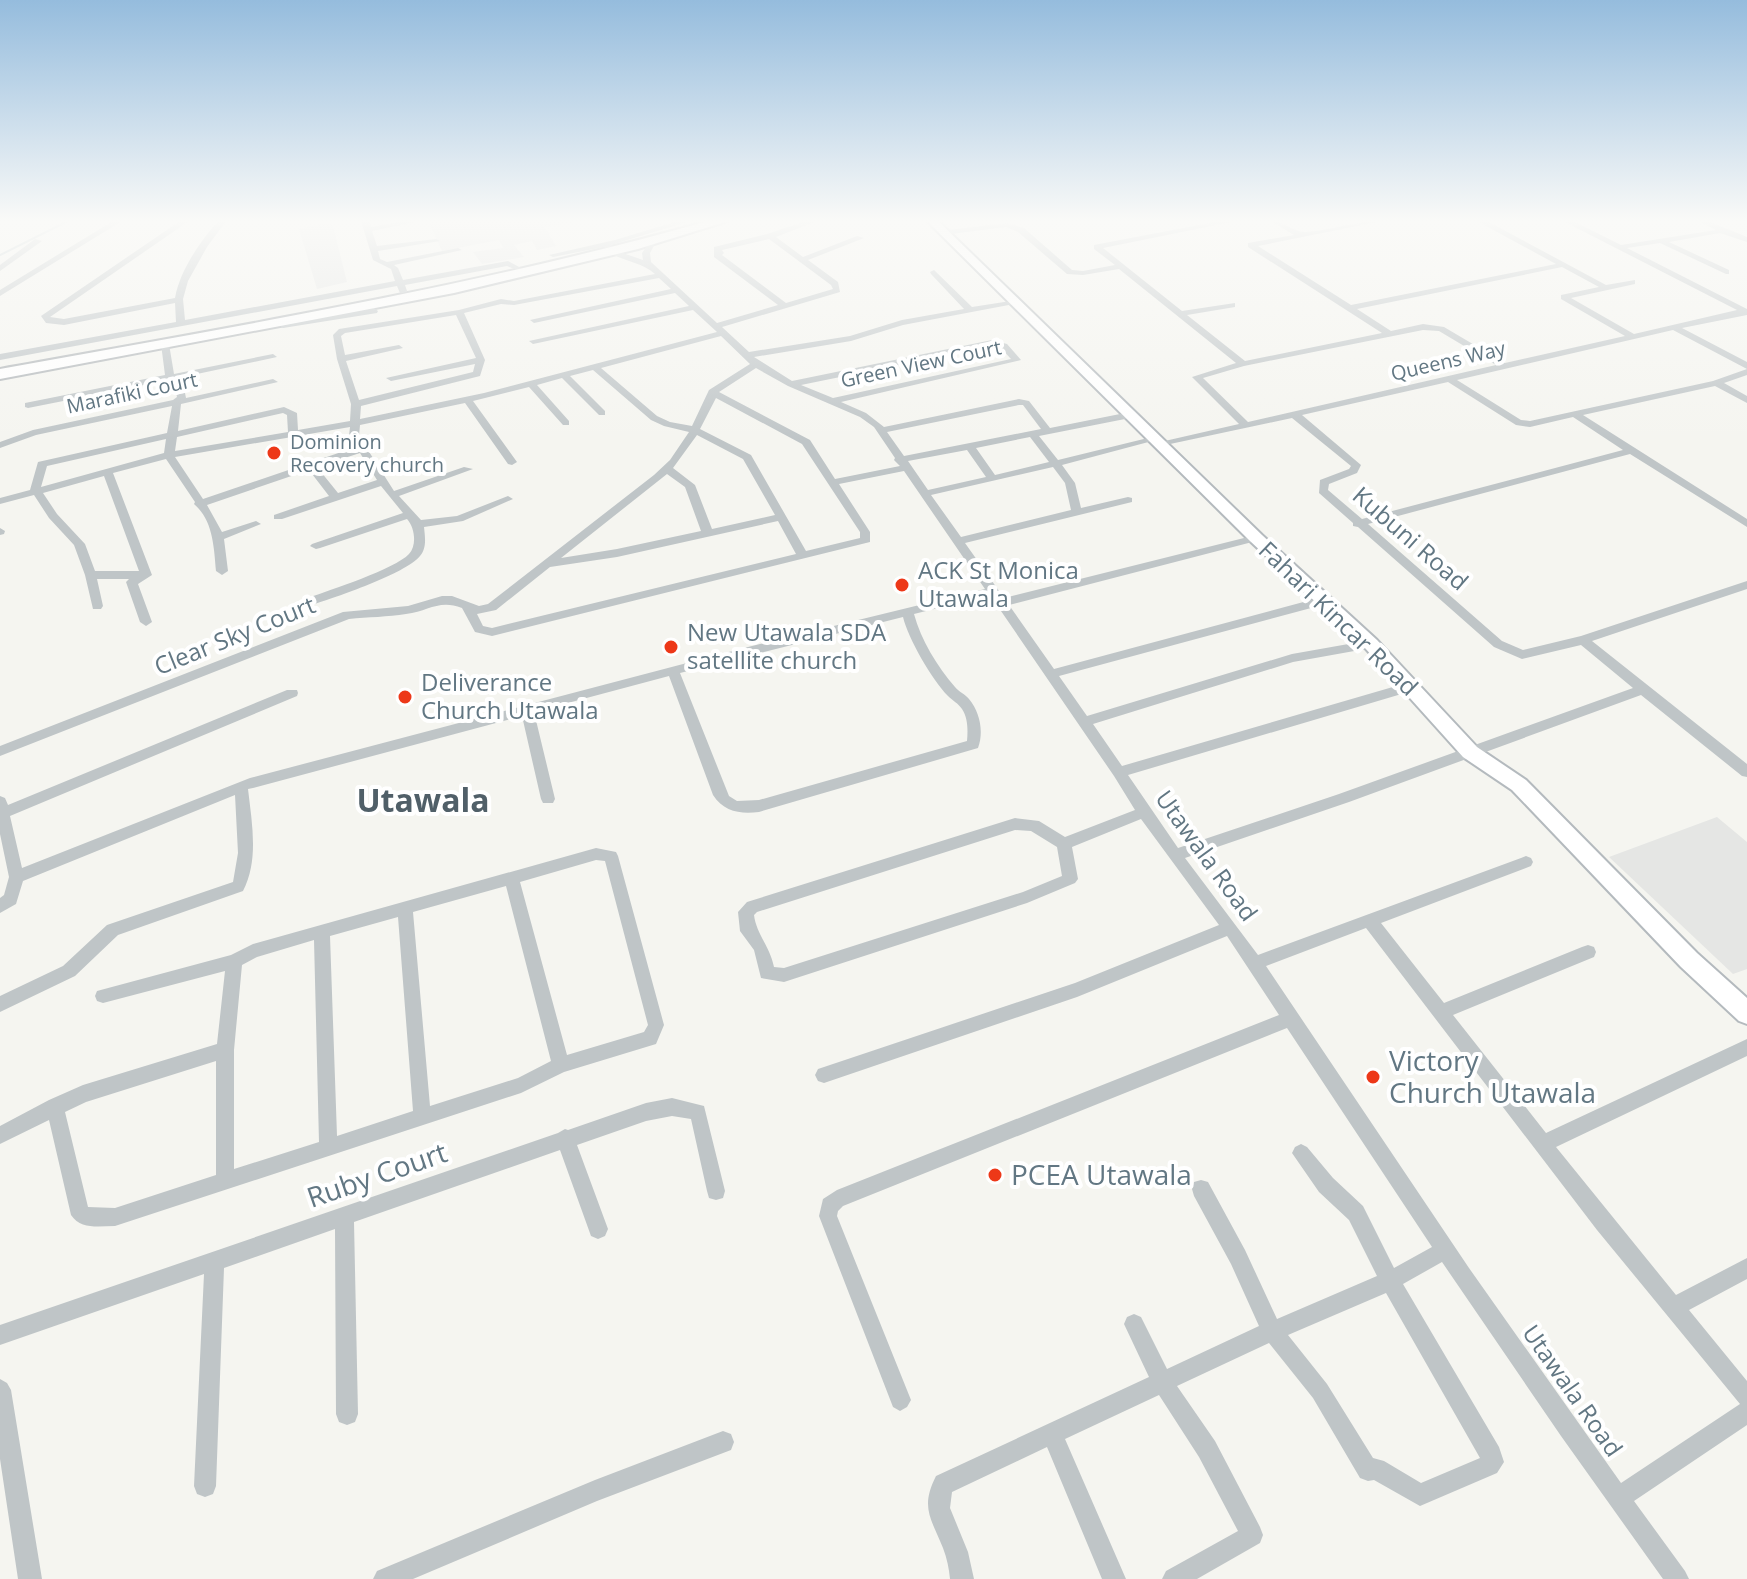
<svg xmlns="http://www.w3.org/2000/svg" width="1747" height="1579" viewBox="0 0 1747 1579" font-family="'Open Sans',sans-serif">
	<style>
		.built { fill: #e5e6e4 }
		.lines { fill: none; stroke-linecap: round; stroke-linejoin: round }
		.stream { stroke: #bac8cc; stroke-width: 2 }
		.secondary-casing { stroke: #b4babe; stroke-width: 4 }
		.primary-casing { stroke: #b3b8bb; stroke-width: 4 }
		.street { fill: #bfc5c7; fill-rule: evenodd }
		.secondary { fill: #fff; fill-rule: evenodd }
		.primary { fill: #fff; fill-rule: evenodd }
		.poi-dot { fill: #ed3818; stroke: #fff; stroke-width: 3 }
		.labels { text-anchor: middle; stroke-width: 8; stroke-linejoin: round; paint-order: stroke }
		.far-street-label { font-size: 20px; fill: #627783; stroke: #fff }
		.far-poi-label { font-size: 20px; fill: #627783; stroke: #fff; text-anchor: start }
		.street-label { font-size: 24px; fill: #627783; stroke: #fff }
		.poi-label { font-size: 24px; fill: #627783; stroke: #fff; text-anchor: start }
		.near-poi-label { font-size: 28px; fill: #627783; stroke: #fff; text-anchor: start }
		.near-street-label { font-size: 28px; fill: #627783; stroke: #fff }
		.district-label { font-size: 32px; font-weight: bold; fill: #505f68; stroke: #fff }
	</style>
	<rect width="100%" height="100%" fill="#f5f5f0"/>
	<!-- built -->
	<path class="built" d="M428 221H581L545 227 556 246 537 250 532 241 514 245 524 257 482 264 473 252 503 248 499 240 442 251Z
		M332 222 347 282 317 289 299 229Z
		M1717 817 1747 842V969L1733 974 1609 857Z"/>
	<g class="lines">
		<!-- stream -->
		<path class="stream" d="M0 255 68 221"/>
		<defs>
			<path id="secondary" d="M927 221H938L1262 535 1377 640 1477 747 1526 780 1697 953 1747 998V1024L1739 1021 1681 967 1512 790 1463 757 1365 648 1250 541Z"/>
			<path id="primary" d="M708 221H728L638 249 454 293 0 379V369C237 326 475 287 708 221Z"/>
		</defs>
		<!-- secondary casing -->
		<use href="#secondary" class="secondary-casing"/>
		<!-- primary casing -->
		<use href="#primary" class="primary-casing"/>
		<!-- street -->
		<path class="street" d="M113 221H122L0 296V290Z
			M180 221H189L50 317 64 319 175 298C180 270 200 242 218 221H226L207 247 188 281 183 299 185 320 395 281 391 269 373 260 361 221H369L371 227 404 221H420L372 231 377 246 436 239 440 241 378 251 380 259 387 262 458 248 462 250 394 265 398 268 403 280 508 261 521 268 517 270 507 266 405 285 407 291 403 293H400L397 286 0 360V354L176 322 175 303 64 325 46 323 41 316Z
			M678 221H690L611 245 617 251 643 260 642 253 651 240H657L650 253 651 262 717 323 778 305 714 257V247L767 234 806 221H817L776 237 803 257 857 236 864 238 808 260 838 282 840 292 722 327 749 352 850 336 902 320 964 309 931 274 930 272 934 270 972 307 1017 300 1018 302 1014 304 903 325 851 341 754 357 792 381 992 340 1007 344 1021 360 841 402 866 413 884 427 1019 399 1029 401 1050 428 1130 412 1135 415 1130 418 1039 436 1058 460 1156 436V440L1062 465 1075 483 1081 508 1128 497 1132 498V502L965 543 1004 598 1256 535 1262 538 1260 540 1009 605 1054 669 1322 597 1328 601 1326 604 1059 676 1087 716 1292 654 1371 640 1377 644 1371 648 1293 662 1093 724 1122 766 1410 682 1415 684 1416 687 1415 690 1128 775 1178 848 1339 794 1633 688 1581 645 1522 659 1494 647 1358 527 1353 526V523L1319 493 1320 480 1349 469 1351 466 1292 418 1156 447V443L1239 424 1192 377 1236 363 1119 269 1083 275 1067 274 1018 232 1006 227 943 235H940V231L1007 223 1024 228 1072 270 1083 271 1115 265 1094 249V245L1220 221H1236L1103 248 1182 311 1235 303V307L1187 315 1245 361 1382 333 1248 247V243L1294 235 1271 221C1284 221 1294 233 1306 232 1332 230 1356 221 1382 221L1258 246 1351 305 1556 264 1477 221H1487L1606 285 1635 280V284L1571 298 1634 334 1737 310 1563 221H1573L1621 245 1716 230 1698 221H1708L1747 237V242L1720 233 1669 242 1729 270V274H1726L1660 243 1627 248 1747 309V315L1682 328 1747 362V369L1673 330 1457 380 1521 420 1530 421 1713 381 1747 369V375L1724 383 1747 396V403L1715 386 1583 415 1747 519V527L1630 454 1368 524 1502 641 1523 650 1581 636 1747 581V589L1592 641 1747 764V777L1742 776 1641 695 1349 802 1185 858 1258 955 1521 858 1526 856 1531 858 1533 862 1531 866 1381 923 1444 1003 1582 947 1588 945 1594 947 1596 952 1594 957 1453 1015 1546 1133 1747 1039V1056L1556 1147 1676 1295 1747 1258V1279L1689 1310 1747 1381V1425L1634 1501 1685 1571 1689 1579H1663L1561 1436 1442 1262 1403 1284 1499 1447 1504 1462 1497 1473 1420 1506 1374 1480 1368 1481 1360 1478 1313 1398 1269 1343 1177 1386 1215 1441 1260 1527 1263 1535 1260 1543 1197 1579H1162L1166 1571 1238 1531 1199 1457 1159 1395 1065 1439 1126 1579H1102L1047 1447 952 1492 950 1508 968 1552 974 1579H950C949 1569 947 1558 943 1548 931 1518 920 1508 936 1476L1149 1377 1124 1324 1127 1317 1134 1314 1141 1317 1167 1369 1259 1326 1231 1264 1194 1196 1192 1189 1194 1182 1201 1180 1208 1182 1245 1250 1277 1319 1377 1276 1349 1220 1319 1192 1292 1153 1295 1147 1301 1144 1307 1147 1333 1178 1363 1206 1394 1268 1432 1247 1287 1028 843 1206 838 1211 837 1216 911 1400 907 1407 900 1411 893 1407 819 1216 823 1199 837 1190 1279 1015 1227 936 1077 997 824 1083 818 1081 815 1075 818 1069 824 1067 1075 983 1219 925 1141 819 1072 847 1078 879 1075 883 1027 903 784 982 761 978 754 950 740 931 738 912 747 902 1015 818 1039 821 1065 837 1135 810 1114 776 990 595 914 614C921 640 937 666 955 687 959 692 965 694 969 699 980 712 984 732 978 748L759 812C740 814 724 812 713 795L669 676 534 712 555 799 553 803H543L541 799 522 716 253 788 248 789C252 824 259 860 243 891L118 935 75 976 0 1012V996L63 966 107 925 233 882 238 853 235 795 23 881 16 904 0 913V898L4 895 9 877 0 834V796L5 798 8 805 287 690H297L298 693 297 696 10 816 22 868 250 778 744 648 985 589 904 471 839 484 870 532V542L492 636 475 632 462 608C439 599 429 611 406 614 388 617 368 617 349 619L0 756V746L343 612 408 606 442 596H452L479 606 488 604 654 475 670 460 689 432 664 426 651 420 593 370 570 376 605 411V415H599L562 378 537 385 569 421V425H563L529 387 473 401 517 462 512 465 508 464 465 403 360 425 359 436 394 491 464 467 473 469 399 496 421 520 457 516 508 496 513 499 463 521 424 527C425 537 427 548 420 556 405 574 336 597 312 605L306 601 308 598C330 590 395 569 409 554 417 545 415 528 407 519L320 548 316 549 310 546 312 544 403 513 381 486 282 519H274V515L329 496 309 470 207 505 222 532 256 521 261 524 224 539 228 571 222 575 216 571C214 547 213 520 194 504L195 502 166 459 113 473 152 575 138 584 152 622 146 626 140 622 126 582 129 579H97L103 606 101 609H93L85 575 74 545 49 518 34 495 0 504V498L30 490 38 462 167 433 172 406 36 435 0 448V442L33 430 173 400 177 397 174 384 169 380 28 408 25 407V403L165 375 161 344 165 341 169 344 174 374 273 354 277 357 178 378 183 383 186 398 273 379 278 382 181 404 178 431 284 407 297 413 298 430 350 421 351 404 337 359 333 335 339 329 459 310 501 299 514 301 655 274C640 260 617 262 604 247L553 257 549 255 615 240ZM769 239 831 285 833 289 786 303 722 255 724 253 722 250ZM1562 267 1599 287 1561 295V299L1625 336 1505 363 1444 327 1423 324 1391 331 1357 309ZM659 278 671 289 530 320 534 323 675 293 689 306 529 341 533 344 693 310 717 332 484 393 360 419 361 406 480 376 485 360 464 313 501 304 514 305ZM456 315 476 358 386 378 391 381 475 364 473 372 359 400 346 361 403 348 399 345 345 355 341 336 345 333ZM1423 330 1439 331 1496 365 1248 422 1203 378 1244 366ZM721 336 750 364 709 390 692 426 670 422 657 416 601 368ZM992 346 1001 348 1011 359 833 398 801 385ZM756 368 788 386 860 417 874 427 895 458 894 460 900 466 835 479 810 440 719 392ZM1448 382 1516 425 1530 427 1573 417 1623 450 1362 519 1328 490 1329 484 1357 473 1361 465 1302 415ZM716 398 802 444 860 532V538L806 551 751 455 700 429ZM1019 405H1023L1041 429 904 456 887 432ZM283 413 287 415 288 432 175 451 177 437ZM350 427 349 436 356 447 203 499 175 457ZM697 435 743 459 775 515 712 529 695 485 673 468ZM1030 437 1049 462 995 475 976 448ZM166 439 164 453 41 487 47 466ZM967 450 986 477 928 490 908 461ZM360 453 377 480 338 493 317 467ZM1053 467 1065 483 1071 510 961 537 931 495ZM667 474 685 487 701 531 617 549 561 558ZM104 476 139 571H95L85 544 57 514 43 493ZM778 521 796 554 492 628 483 626 477 614 496 610 550 567 617 557ZM903 617C908 638 932 680 948 696 953 701 958 703 962 709 968 718 968 730 967 741L759 800 737 801 729 796 680 673ZM1015 830 1031 831 1057 847 1062 876 1023 892 784 968 774 967C770 947 756 933 754 915L757 912ZM1366 928 1597 1230 1740 1404 1621 1483 1469 1268 1266 966ZM1386 1293 1480 1458 1421 1483 1384 1461 1373 1458 1327 1384 1288 1335Z
			M35 239 42 241 0 271V265Z
			M374 308 378 311 377 313 283 328 279 325 283 322Z
			M0 528 5 531 4 534 0 535Z
			M596 848 616 852 618 856 664 1025 656 1044 564 1072 521 1093 115 1226C99 1226 81 1230 71 1215L49 1120 0 1144V1126L49 1100 83 1085 217 1044 225 971 103 1003 97 1001 95 996 97 991 231 955 253 944ZM596 860 605 861 648 1025 644 1032 567 1055 520 882ZM506 886 551 1061 518 1078 430 1106 413 912ZM398 917 413 1111 337 1136 330 936ZM314 940 319 1142 234 1169V1050L242 965 257 957ZM216 1061V1175L115 1208 88 1207 65 1112 86 1102Z
			M672 1098 704 1106 725 1191 723 1198 716 1200 709 1198 707 1191 691 1119 672 1116 646 1121 577 1145 608 1229 605 1236 598 1239 591 1236 560 1150 354 1222 358 1414 355 1422 347 1425 339 1422 336 1414 335 1229 224 1268 216 1486 213 1494 205 1497 197 1494 194 1486 204 1274 0 1345V1325L558 1133 565 1129 568 1130 646 1103Z
			M0 1379 7 1383 11 1390 42 1579H18L0 1459Z
			M723 1431 731 1434 734 1442 731 1450 597 1501 413 1579H373L377 1571 595 1480Z"/>
		<!-- secondary -->
		<use href="#secondary" class="secondary"/>
		<!-- primary -->
		<use href="#primary" class="primary"/>
	</g>
	<!-- sky -->
	<linearGradient id="sky" x2="0" y2="1"><stop stop-color="#95bcdd"/><stop offset="0.5" stop-color="#fafaf8"/><stop offset="1" stop-color="#fafaf8" stop-opacity="0"/></linearGradient>
	<rect width="1747" height="442" fill="url(#sky)"/>
	<!-- markers -->
	<g class="poi-dot">
		<circle cx="274" cy="453" r="8"/>
		<circle cx="902" cy="585" r="8"/>
		<circle cx="671" cy="647" r="8"/>
		<circle cx="405" cy="697" r="8"/>
		<circle cx="1373" cy="1077" r="8"/>
		<circle cx="995" cy="1175" r="8"/>
	</g>
	<g class="labels">
		<!-- far-street labels -->
		<g class="far-street-label">
			<text transform="translate(1448 361) rotate(-13)" y="7">Queens Way</text>
			<text transform="translate(921 364) rotate(-12)" y="7">Green View Court</text>
			<text transform="translate(132 393) rotate(-12)" y="7">Marafiki Court</text>
		</g>
		<!-- far-poi labels -->
		<g class="far-poi-label">
			<text x="290" y="449">Dominion<tspan x="290" dy="23">Recovery church</tspan></text>
		</g>
		<!-- street labels -->
		<g class="street-label">
			<text transform="translate(1410 539) rotate(41)" y="8">Kubuni Road</text>
			<text transform="translate(1338 619) rotate(44)" y="8">Fahari Kincar Road</text>
			<text transform="translate(235 636) rotate(-22)" y="8">Clear Sky Court</text>
			<text transform="translate(1206 856) rotate(54)" y="8">Utawala Road</text>
			<text transform="translate(1572 1391) rotate(55)" y="8">Utawala Road</text>
		</g>
		<!-- poi labels -->
		<g class="poi-label">
			<text x="918" y="579">ACK St Monica<tspan x="918" dy="28">Utawala</tspan></text>
			<text x="687" y="641">New Utawala SDA<tspan x="687" dy="28">satellite church</tspan></text>
			<text x="421" y="691">Deliverance<tspan x="421" dy="28">Church Utawala</tspan></text>
		</g>
		<!-- near-poi labels -->
		<g class="near-poi-label">
			<text x="1389" y="1071">Victory<tspan x="1389" dy="32">Church Utawala</tspan></text>
			<text x="1011" y="1185">PCEA Utawala</text>
		</g>
		<!-- near-street labels -->
		<g class="near-street-label">
			<text transform="translate(377 1175) rotate(-19)" y="10">Ruby Court</text>
		</g>
		<!-- district labels -->
		<g class="district-label">
			<text x="423" y="812">Utawala</text>
		</g>
	</g>
</svg>
